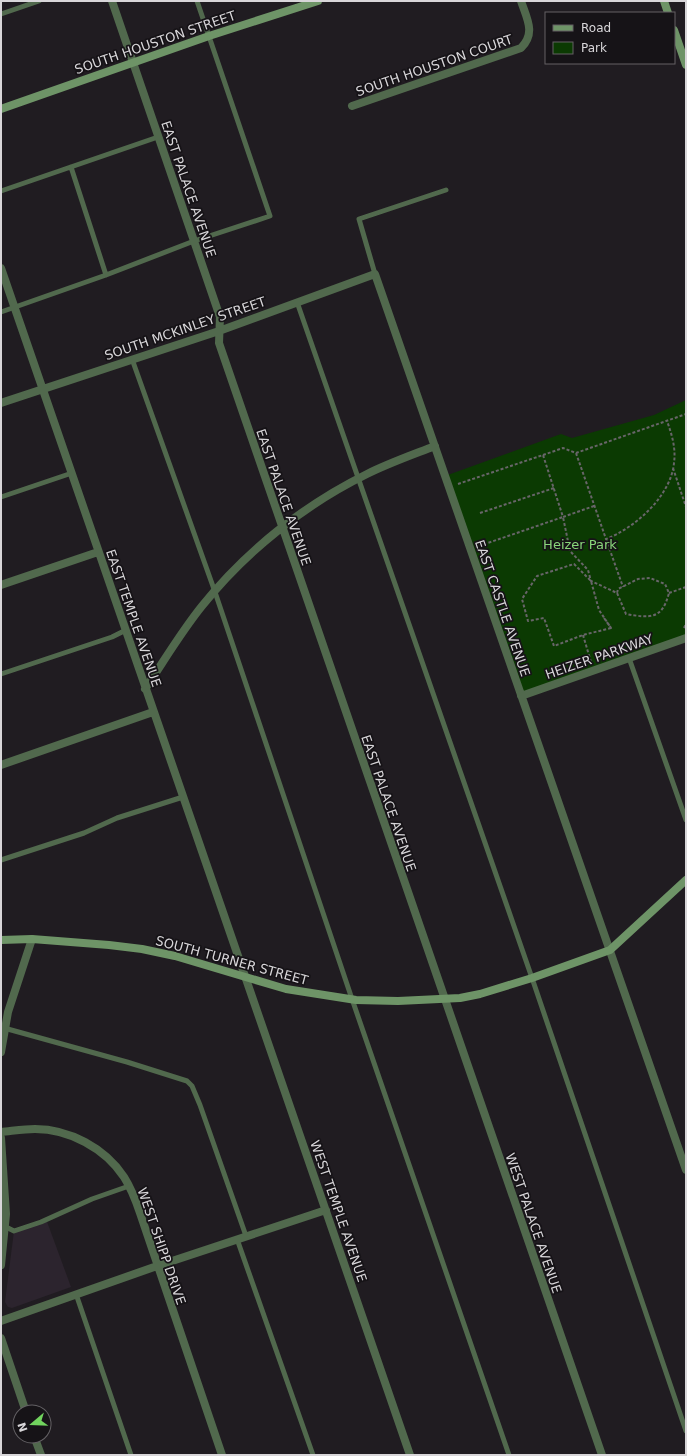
<svg xmlns="http://www.w3.org/2000/svg" width="687" height="1456" viewBox="0 0 687 1456" font-family="'DejaVu Sans',sans-serif">
	<style>
		.built { fill: #2c242e }
		.green { fill: #0b3a02 }
		.lines { fill: none; stroke-linecap: round; stroke-linejoin: round }
		.path { stroke: #686569; stroke-width: 2; stroke-dasharray: 3 2; stroke-linecap: butt }
		.lane { stroke: #51694d; stroke-width: 5 }
		.street { stroke: #51694d; stroke-width: 8 }
		.secondary { stroke: #6e9467; stroke-width: 8 }
		.labels { text-anchor: middle; stroke-width: 3.5; stroke-linejoin: round; paint-order: stroke }
		.street-label { font-size: 13px; fill: #d8d6d9; stroke: #161317 }
		.park-label { font-size: 13px; fill: #89d57a; stroke: #161317 }
	</style>
	<rect width="100%" height="100%" fill="#201c21"/>
	<!-- built -->
	<path class="built" d="M46 1219 71 1287 12 1308 8 1307 5 1302 14 1231Z"/>
	<!-- green -->
	<path class="green" d="M686 400V638L521 696 445 476 561 434 572 438 654 415Z"/>
	<g class="lines">
		<!-- path -->
		<path class="path" d="M576 453 606 539C635 528 671 496 674 463 676 448 672 435 667 421
			M543 455 563 448 576 453 686 414
			M673 468 686 507
			M458 484 543 455 563 517 594 506
			M480 513 554 488
			M606 539 623 587
			M479 546 563 517 570 551 588 570 591 581 617 593 626 614C650 618 662 620 669 593L665 584 650 578 638 579 618 589 617 593
			M669 593 686 587
			M604 618 611 628 599 610 591 581 574 564 537 576 522 599 528 621 544 618 554 646 583 635 611 628
			M684 628 686 624
			M583 635 591 662"/>
		<!-- lane -->
		<path class="lane" d="M1 14 39 1
			M71 167 106 275
			M1 191 158 137
			M375 274 359 219 446 190
			M297 302 532 978 686 1431
			M1 312 106 275 194 241 270 216 197 1
			M132 359 215 592 352 999 509 1455
			M1 497 72 473
			M629 658 686 820
			M1 674 112 637 126 630
			M1 860 84 833 117 818 183 797
			M4 1028 127 1062 187 1081 192 1086 200 1105 246 1236
			M4 1226 14 1231 41 1222 92 1199 129 1186
			M237 1239 313 1455
			M76 1294 131 1455"/>
		<!-- street -->
		<path class="street" d="M112 1 220 317 219 343 602 1455
			M352 106 521 48C536 33 527 19 521 1
			M1 268 410 1455
			M1 403 219 331 375 274 686 1170
			M1 585 98 552
			M145 689C164 661 181 632 202 606 246 551 304 505 367 474 389 463 412 455 435 446
			M521 696 686 638
			M1 765 153 712
			M1 1052 8 1012 32 939
			M1 1132C12 1131 24 1129 35 1129 69 1129 105 1148 124 1177 131 1188 136 1201 140 1213L222 1455
			M1 1138 6 1214 1 1265
			M1 1321 157 1266 326 1210
			M1 1338 26 1412
			M34 1436 41 1455"/>
		<!-- secondary -->
		<path class="secondary" d="M664 1 668 13
			M674 30 686 65
			M1 109 209 36 318 1
			M1 940 32 939 109 945 142 949 175 956 286 989 356 1000 398 1001 460 998 480 994 532 978 610 950 686 880"/>
	</g>
	<g class="labels">
		<!-- street labels -->
		<g class="street-label">
			<text transform="translate(155 42) rotate(-19)" y="5">SOUTH HOUSTON STREET</text>
			<text transform="translate(434 65) rotate(-19)" y="5">SOUTH HOUSTON COURT</text>
			<text transform="translate(189 189) rotate(71)" y="5">EAST PALACE AVENUE</text>
			<text transform="translate(185 328) rotate(-19)" y="5">SOUTH MCKINLEY STREET</text>
			<text transform="translate(284 497) rotate(71)" y="5">EAST PALACE AVENUE</text>
			<text transform="translate(503 608) rotate(71)" y="5">EAST CASTLE AVENUE</text>
			<text transform="translate(134 618) rotate(71)" y="5">EAST TEMPLE AVENUE</text>
			<text transform="translate(599 656) rotate(-19)" y="5">HEIZER PARKWAY</text>
			<text transform="translate(389 803) rotate(71)" y="5">EAST PALACE AVENUE</text>
			<text transform="translate(232 960) rotate(15)" y="5">SOUTH TURNER STREET</text>
			<text transform="translate(339 1211) rotate(71)" y="5">WEST TEMPLE AVENUE</text>
			<text transform="translate(534 1223) rotate(71)" y="5">WEST PALACE AVENUE</text>
			<text transform="translate(162 1246) rotate(71)" y="5">WEST SHIPP DRIVE</text>
		</g>
		<!-- park labels -->
		<g class="park-label">
			<text x="580" y="549">Heizer Park</text>
		</g>
	</g>
	<!-- border -->
	<rect width="687" height="1456" fill="none" stroke="#d8d6d9" stroke-width="4"/>
	<!-- legend -->
	<rect x="545" y="12" width="130" height="52" fill="#161317" stroke="#646165"/>
	<rect x="553" y="25" width="20" height="6" fill="#6e9467" stroke="#646165"/>
	<text x="581" y="32" font-size="12" fill="#d8d6d9">Road</text>
	<rect x="553" y="42" width="20" height="12" fill="#0b3a02" stroke="#646165"/>
	<text x="581" y="52" font-size="12" fill="#d8d6d9">Park</text>
	<!-- north arrow -->
	<g transform="translate(32 1424) rotate(251)"><circle r="19" fill="#161317" stroke="#646165"/>
	<path d="M0-3L7 15L0 10L-7 15Z" fill="#71d35e"/>
	<text y="-6" font-size="11" font-weight="bold" text-anchor="middle" fill="#d8d6d9">N</text>
	</g>
</svg>
